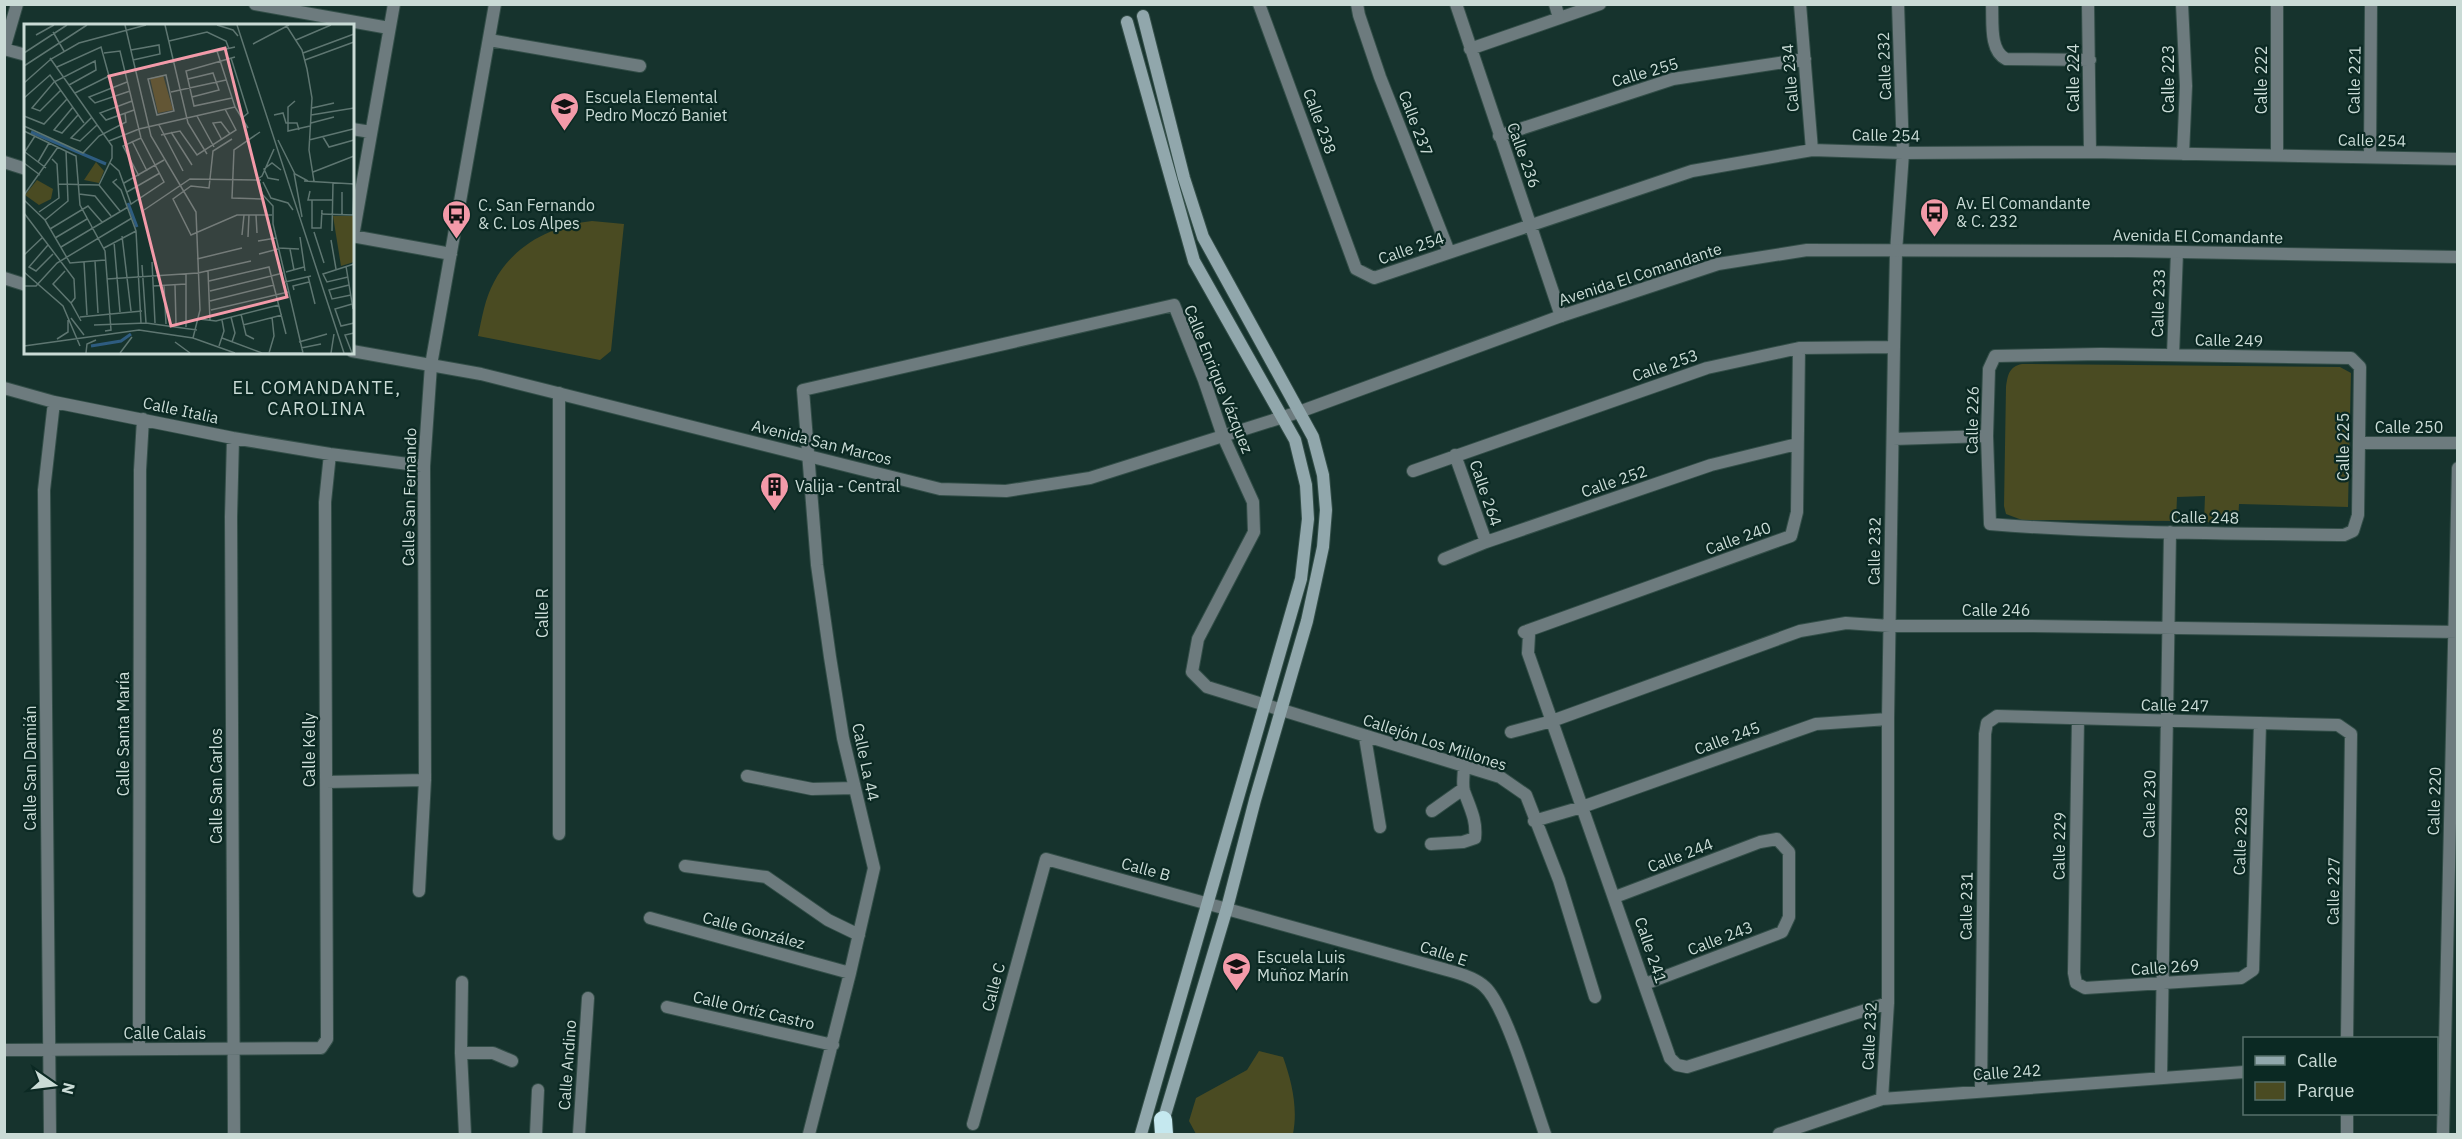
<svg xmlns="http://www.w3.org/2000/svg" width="2462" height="1139" viewBox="0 0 2462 1139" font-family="'IBM Plex Sans',sans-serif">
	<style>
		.green { fill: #4a4b22 }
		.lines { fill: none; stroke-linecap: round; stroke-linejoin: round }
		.minor-casing { stroke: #334e48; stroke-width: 14 }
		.tertiary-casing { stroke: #334e48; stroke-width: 14 }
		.secondary-casing { stroke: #334e48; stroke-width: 14 }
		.motorway-casing { stroke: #334e48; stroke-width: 20 }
		.minor { stroke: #6d7b7e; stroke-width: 12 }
		.tertiary { stroke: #6d7b7e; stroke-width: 12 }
		.secondary { stroke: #91a7ac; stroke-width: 12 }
		.motorway { stroke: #c5e8ef; stroke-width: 18 }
		.labels { text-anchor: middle; stroke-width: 4.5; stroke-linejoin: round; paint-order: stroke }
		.street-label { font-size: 16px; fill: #cadbd6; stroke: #0b2923 }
		.poi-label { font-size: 16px; fill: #cadbd6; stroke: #0b2923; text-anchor: start }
		.neighbourhood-label { font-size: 18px; letter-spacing: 1.5px; fill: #cadbd6; stroke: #0b2923 }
		.inset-river { fill: none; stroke: #2e5c80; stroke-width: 3 }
		.inset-road { fill: none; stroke: #5e7671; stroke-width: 1.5 }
		.view { fill: #f39aa9; fill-opacity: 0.15; stroke: #f39aa9; stroke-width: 3 }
		.inset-edge { fill: none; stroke: #cadbd6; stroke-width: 3 }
	</style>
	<rect width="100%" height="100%" fill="#16332d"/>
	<!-- green -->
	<path class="green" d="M592 221 624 224 611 351 600 360 478 336C482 318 485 298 494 282 513 245 553 225 592 221Z
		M2022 364 2340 367 2351 373 2348 507 2239 504 2238 523 2204 522 2205 496 2177 497 2176 521 2022 520 2006 514 2004 506 2006 387C2008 374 2009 367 2022 364Z
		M1259 1051 1283 1057C1292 1082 1298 1108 1293 1134H1196L1189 1121 1196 1098 1247 1070Z"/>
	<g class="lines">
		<defs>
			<path id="minor" d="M17 4 4 49 26 55
				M255 4 389 28
				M1259 4 1356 269 1374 278 1692 171 1812 150 1903 153 2090 152 2458 159
				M1357 4 1359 15 1380 77 1449 252
				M1456 4 1561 316
				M1555 4 1559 18
				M1800 4 1812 150
				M1992 4C1993 21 1989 51 2006 59L2090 60
				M2088 4 2090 152
				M2182 4 2186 86 2183 154
				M2277 4V155
				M489 40 640 66
				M1470 49 1600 4
				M352 129 371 132
				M1499 136 1673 79 1805 59
				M2370 157 2371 4
				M4 162 26 169
				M352 236 451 254
				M353 236 394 4
				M1799 348 1797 512 1791 536 1524 632 1529 635 1528 653 1670 1058 1677 1065 1687 1067 1888 1003
				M2101 354 2351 358 2360 367 2358 515 2353 531 2344 535C2226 533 2108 534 1990 524L1987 436 1989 369 1995 356Z
				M2173 355 2177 252
				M4 388 54 402 233 438 330 454 424 466
				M559 393V834
				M233 438 231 517 234 1134
				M1893 439 1987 436
				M2360 443H2458
				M1455 455 1486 542
				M1413 471 1707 368 1799 348 1894 347
				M1444 559 1486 542 1711 465 1797 444
				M2078 719 2074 973 2076 983 2085 988 2241 978 2253 970 2260 723
				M1511 732 1552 721 1800 631 1846 623 1890 626H2032L2458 632
				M1365 737 1380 827
				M747 776 812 789 854 788
				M326 782 425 780
				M1432 811 1463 789
				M1534 821 1582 807 1816 724 1888 719
				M1431 844 1463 842 1475 838C1477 820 1470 808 1464 791 1462 784 1464 774 1464 766
				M685 866 766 877 828 920 859 935
				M419 891 425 780 424 466 431 365 495 4
				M1615 897 1760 842 1777 839 1789 852V917L1782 932 1645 984
				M650 918 850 973
				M462 982 461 1053 465 1134
				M667 1007 833 1045
				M139 1049 140 470 143 419
				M4 1050 321 1048 327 1039 325 502 330 454
				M461 1053H493L512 1061
				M2161 1077 2170 532
				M1981 1090 1985 734 1987 723 1997 716 2338 725 2351 734 2347 1038
				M1882 1099 1888 1003V719L1894 347 1896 252 1903 153 1898 4
				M2347 1114V1134
				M973 1124 1046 859 1447 970C1459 973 1476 978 1485 987 1506 1006 1534 1103 1545 1134
				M50 1134 44 490 54 402
				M536 1134 538 1090
				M579 1134 588 998
				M809 1134 850 973 874 868 843 738 830 657 817 565 803 390 1174 305 1204 380 1223 436 1253 502 1254 532 1198 639 1192 672 1207 687 1500 777 1526 795 1559 880 1595 997
				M1779 1134 1882 1099 2244 1072
				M2443 1134 2458 468"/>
			<path id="tertiary" d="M4 278 26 285
				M352 351 481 374 940 489 1006 491 1090 478 1299 412 1561 316 1718 264 1807 250 2127 251 2458 257"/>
			<path id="secondary" d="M1143 16 1184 178 1203 237 1313 437 1323 475 1326 510 1323 547 1307 621 1255 800 1227 908 1161 1128
				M1127 22 1194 261 1295 440 1306 485 1308 519 1301 579 1141 1134"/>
			<path id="motorway" d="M1163 1120 1164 1134"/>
		</defs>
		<!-- minor casing -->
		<use href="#minor" class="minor-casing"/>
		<!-- tertiary casing -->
		<use href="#tertiary" class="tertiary-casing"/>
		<!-- secondary casing -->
		<use href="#secondary" class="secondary-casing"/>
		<!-- motorway casing -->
		<use href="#motorway" class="motorway-casing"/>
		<!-- minor -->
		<use href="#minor" class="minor"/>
		<!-- tertiary -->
		<use href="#tertiary" class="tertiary"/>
		<!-- secondary -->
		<use href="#secondary" class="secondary"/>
		<!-- motorway -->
		<use href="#motorway" class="motorway"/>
	</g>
	<!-- icons -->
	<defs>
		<symbol id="school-pin" viewBox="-11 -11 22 30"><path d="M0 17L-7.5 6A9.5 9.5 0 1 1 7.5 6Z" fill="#f39aa9" stroke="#0b2923"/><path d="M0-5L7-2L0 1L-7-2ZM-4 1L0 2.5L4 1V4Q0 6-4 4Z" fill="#111"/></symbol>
		<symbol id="bus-pin" viewBox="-11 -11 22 30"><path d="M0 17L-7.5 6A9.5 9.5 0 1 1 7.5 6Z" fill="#f39aa9" stroke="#0b2923"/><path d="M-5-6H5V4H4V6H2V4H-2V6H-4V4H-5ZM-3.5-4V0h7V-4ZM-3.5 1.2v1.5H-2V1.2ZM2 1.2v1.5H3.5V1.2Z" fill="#111"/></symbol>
		<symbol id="building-pin" viewBox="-11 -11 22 30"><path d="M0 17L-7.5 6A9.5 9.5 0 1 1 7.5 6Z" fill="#f39aa9" stroke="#0b2923"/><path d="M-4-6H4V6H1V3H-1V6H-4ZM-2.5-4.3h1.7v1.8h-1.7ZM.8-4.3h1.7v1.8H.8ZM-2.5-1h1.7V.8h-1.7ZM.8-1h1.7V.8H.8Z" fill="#111"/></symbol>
	</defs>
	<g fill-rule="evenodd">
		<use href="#school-pin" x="548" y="90" width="33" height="45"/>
		<use href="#bus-pin" x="1918" y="196" width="33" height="45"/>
		<use href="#bus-pin" x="440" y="198" width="33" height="45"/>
		<use href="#building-pin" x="758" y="470" width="33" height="45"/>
		<use href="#school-pin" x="1220" y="950" width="33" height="45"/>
	</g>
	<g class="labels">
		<!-- street labels -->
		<g class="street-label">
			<text transform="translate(1884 66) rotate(-92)" y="6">Calle 232</text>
			<text transform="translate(1645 72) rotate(-16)" y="6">Calle 255</text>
			<text transform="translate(1790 78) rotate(-95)" y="6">Calle 234</text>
			<text transform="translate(2073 78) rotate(-90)" y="6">Calle 224</text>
			<text transform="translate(2168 79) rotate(-90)" y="6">Calle 223</text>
			<text transform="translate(2261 80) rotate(-90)" y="6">Calle 222</text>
			<text transform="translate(2354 80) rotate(-89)" y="6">Calle 221</text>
			<text transform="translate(1320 121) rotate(70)" y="6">Calle 238</text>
			<text transform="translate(1416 123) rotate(69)" y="6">Calle 237</text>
			<text transform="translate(1886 135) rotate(1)" y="6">Calle 254</text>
			<text transform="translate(2372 140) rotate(1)" y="6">Calle 254</text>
			<text transform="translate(1524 155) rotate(70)" y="6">Calle 236</text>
			<text transform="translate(2198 236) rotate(1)" y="6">Avenida El Comandante</text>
			<text transform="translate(1411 248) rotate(-19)" y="6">Calle 254</text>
			<text transform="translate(1640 274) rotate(-18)" y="6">Avenida El Comandante</text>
			<text transform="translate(2158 303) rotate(-88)" y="6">Calle 233</text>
			<text transform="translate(2229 340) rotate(1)" y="6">Calle 249</text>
			<text transform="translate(1665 365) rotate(-19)" y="6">Calle 253</text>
			<text transform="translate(1219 379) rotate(68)" y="6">Calle Enrique Vázquez</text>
			<text transform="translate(181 410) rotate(12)" y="6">Calle Italia</text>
			<text transform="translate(1972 420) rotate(-89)" y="6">Calle 226</text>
			<text x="2409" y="433">Calle 250</text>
			<text transform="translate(822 442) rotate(14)" y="6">Avenida San Marcos</text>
			<text transform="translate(2343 447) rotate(-90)" y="6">Calle 225</text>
			<text transform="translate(1614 481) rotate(-19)" y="6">Calle 252</text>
			<text transform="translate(1486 493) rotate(71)" y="6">Calle 264</text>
			<text transform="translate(409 497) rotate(-89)" y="6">Calle San Fernando</text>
			<text transform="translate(2205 517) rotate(1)" y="6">Calle 248</text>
			<text transform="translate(1738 538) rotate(-20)" y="6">Calle 240</text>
			<text transform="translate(1874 551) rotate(-89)" y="6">Calle 232</text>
			<text x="1996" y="616">Calle 246</text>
			<text transform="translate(542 613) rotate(-90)" y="6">Calle R</text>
			<text transform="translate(2175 705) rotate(1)" y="6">Calle 247</text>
			<text transform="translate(123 734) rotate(-90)" y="6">Calle Santa María</text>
			<text transform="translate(1727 738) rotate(-20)" y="6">Calle 245</text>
			<text transform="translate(1435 742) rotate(18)" y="6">Callejón Los Millones</text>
			<text transform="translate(309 750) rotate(-90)" y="6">Calle Kelly</text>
			<text transform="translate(866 762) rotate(78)" y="6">Calle La 44</text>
			<text transform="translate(30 768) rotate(-90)" y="6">Calle San Damián</text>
			<text transform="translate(216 786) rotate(-90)" y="6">Calle San Carlos</text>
			<text transform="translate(2434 801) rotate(-88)" y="6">Calle 220</text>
			<text transform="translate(2149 804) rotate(-89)" y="6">Calle 230</text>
			<text transform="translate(2240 841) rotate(-88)" y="6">Calle 228</text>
			<text transform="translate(2059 846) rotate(-89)" y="6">Calle 229</text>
			<text transform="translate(1680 855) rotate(-21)" y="6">Calle 244</text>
			<text transform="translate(1146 869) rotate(15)" y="6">Calle B</text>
			<text transform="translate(2333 891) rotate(-89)" y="6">Calle 227</text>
			<text transform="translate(1966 906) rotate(-89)" y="6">Calle 231</text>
			<text transform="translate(754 930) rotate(15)" y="6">Calle González</text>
			<text transform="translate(1720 938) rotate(-21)" y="6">Calle 243</text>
			<text transform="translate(1651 950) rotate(71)" y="6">Calle 241</text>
			<text transform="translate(1444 953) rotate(18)" y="6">Calle E</text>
			<text transform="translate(2165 967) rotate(-4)" y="6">Calle 269</text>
			<text transform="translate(993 987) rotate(-75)" y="6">Calle C</text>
			<text transform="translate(754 1010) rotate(13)" y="6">Calle Ortíz Castro</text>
			<text x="165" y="1039">Calle Calais</text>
			<text transform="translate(1869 1036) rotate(-87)" y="6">Calle 232</text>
			<text transform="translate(567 1065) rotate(-86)" y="6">Calle Andino</text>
			<text transform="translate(2007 1072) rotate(-4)" y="6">Calle 242</text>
		</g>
		<!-- poi labels -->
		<g class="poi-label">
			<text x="585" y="103">Escuela Elemental<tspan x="585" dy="18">Pedro Moczó Baniet</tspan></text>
			<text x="1956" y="209">Av. El Comandante<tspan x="1956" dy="18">&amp; C. 232</tspan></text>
			<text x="478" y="211">C. San Fernando<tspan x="478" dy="18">&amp; C. Los Alpes</tspan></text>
			<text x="795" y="492">Valija - Central</text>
			<text x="1257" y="963">Escuela Luis<tspan x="1257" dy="18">Muñoz Marín</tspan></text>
		</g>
		<!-- neighbourhood labels -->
		<g class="neighbourhood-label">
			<text x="317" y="394">EL COMANDANTE,<tspan x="317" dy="21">CAROLINA</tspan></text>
		</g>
	</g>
	<!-- overview -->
	<g transform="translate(24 24)">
		<rect width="330" height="330" fill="#16332d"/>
		<path d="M139 51 149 86 134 89 126 54ZM72 138 80 147 75 159 60 156ZM13 156 29 165 27 175 15 181 1 171ZM309 192H329L330 238 317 242Z" fill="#4a4b22"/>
		<path class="inset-river" d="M7 108 82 140M104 179 113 203M67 322 97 317 107 310"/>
		<path class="inset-road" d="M101 1 127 112 172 188 176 286 169 314M141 1 164 99 183 130M193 1 209 6 214 12M213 1 320 329M262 1 278 26 283 45 288 74 285 126 290 157M29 8 40 27M12 11 30 1M272 16 307 1M145 17 183 8 202 17 205 25M229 20 265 1M107 26 135 21 136 30 109 36M193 27 211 83 224 104M0 29 43 1M80 29 96 27 117 114 140 158 107 180 95 147 86 139M279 29 330 10M26 34 88 122V134L75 161M207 34 224 89 218 94M281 36 330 18M0 42 63 1M33 43 77 23 85 52M142 51 150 87 133 91 124 55ZM164 55 189 49 195 66 168 73M103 58 65 73 71 79 106 67M0 59 27 35 55 19 122 1M37 66 16 87 8 84 30 58 71 37 72 46 45 61M147 68 202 56M51 69 85 52 211 23M0 74 26 51 60 99M208 74 170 82 162 47 211 33M108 77 76 89 82 96 110 86M271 77 264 83V107L286 102M49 83 30 106 38 109 54 91M288 84 310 79M250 91 259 89 262 99H273L275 106M287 91 330 84M0 92 20 100 43 75M173 92 190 123M68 93 47 114 56 117 73 101M287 99 310 93M135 101 159 147M0 102 59 129 75 112 102 98 101 89M0 107 52 132 56 181 81 227 87 306 81 307M147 108 168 141M236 108 210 126 208 174 237 175M137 111 156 107 173 131 212 106 201 85M299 113 305 123 330 116M208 115 189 127 185 164 167 162 149 175 167 211 213 191H248M198 116 189 99 197 98 206 110M254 116 271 150 284 157M285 116 329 105M85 117 115 105 211 83M108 117 123 147M1 128 22 144M0 129 11 112M14 138 25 119M0 139 16 151M289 148 330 132M270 149 278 193M115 152 99 122 117 114M93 155 89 158 97 166 112 207 117 299M232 156 238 152 250 125M235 156 238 170 249 182V200L279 329M255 156 244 154 240 145 248 139 257 146M280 157 330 160M239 158 247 174 264 179 269 186M100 159 140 136M34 160 75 161 96 187M286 167 284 176H308M103 168 136 149M55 170 71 172 87 192M0 171 34 123M0 176 21 196 46 239 81 236M288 176V204H297L298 186M120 186 166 155 237 156M15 188 35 174 33 140 28 135M0 189 50 255 51 274 47 279M297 190 330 191M232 191 233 209M318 191V168M329 191 330 166M21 196 44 177 42 127M26 205 64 182 78 198M308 207 309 159M290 208 300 239M218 211 220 191M98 212 107 287M224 213 225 191M276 213 281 247M31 214 63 195M307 216 312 245M234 217 252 214M90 218 96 288M24 221 5 243 12 247 29 230M37 223 104 183M80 224 112 207M254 224 275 225M266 225 270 246M235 230 254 225M0 231 19 213M173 235 218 224M71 237 74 289M60 238 63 291M128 238 131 299M118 241 122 299M322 242 329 285M41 247 29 260 47 279 57 297M184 247 186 297M0 248 39 282 56 322M262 248 280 243M162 250V303M284 252 291 280M324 253 303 258 299 250 330 240M83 255 174 249 227 237M185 257 245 243 262 310M261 258 287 252M151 261 152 300M325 261 305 266 308 275 327 271M0 262H12L33 239 108 194M129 262 162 260M140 262 142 300M270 266 269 262 285 258M186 267 259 249M186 277 250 261M328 280 311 285 317 302 330 299M187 286 264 268M217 290 222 311 230 315M56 293 118 287M207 293 211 309 208 318M47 294 60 311M175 295 192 297 255 281M70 301 122 299 173 306M219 301 258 291M198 314 238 329H279M33 315 44 308V296M151 318 166 329M275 318 303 310M0 322 115 306 169 314 211 329M195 322 200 307 198 296M277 324 297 320M62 329 63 320 72 316M96 329 108 313M245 329 250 312 248 293M307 329 310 310M328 329 321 311 330 309"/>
		<path class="view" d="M201 24 263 273 147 302 85 52Z"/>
		<rect width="330" height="330" class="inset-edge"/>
	</g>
	<!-- border -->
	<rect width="2462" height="1139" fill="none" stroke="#cadbd6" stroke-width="12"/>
	<!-- legend -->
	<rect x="2243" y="1037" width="195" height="78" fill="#0b2923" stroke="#57706b" stroke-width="1.5"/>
	<rect x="2255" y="1056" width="30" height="9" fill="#91a7ac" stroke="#57706b" stroke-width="1.5"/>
	<text x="2297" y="1067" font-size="18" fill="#cadbd6">Calle</text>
	<rect x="2255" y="1082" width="30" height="18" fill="#4a4b22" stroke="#57706b" stroke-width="1.5"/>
	<text x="2297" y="1097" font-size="18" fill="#cadbd6">Parque</text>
	<!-- north arrow -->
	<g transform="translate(54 1085) rotate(104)" stroke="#0b2923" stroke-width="4.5" paint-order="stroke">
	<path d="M0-4.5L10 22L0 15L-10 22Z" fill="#cadbd6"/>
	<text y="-9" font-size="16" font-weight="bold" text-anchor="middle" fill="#cadbd6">N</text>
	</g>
</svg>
